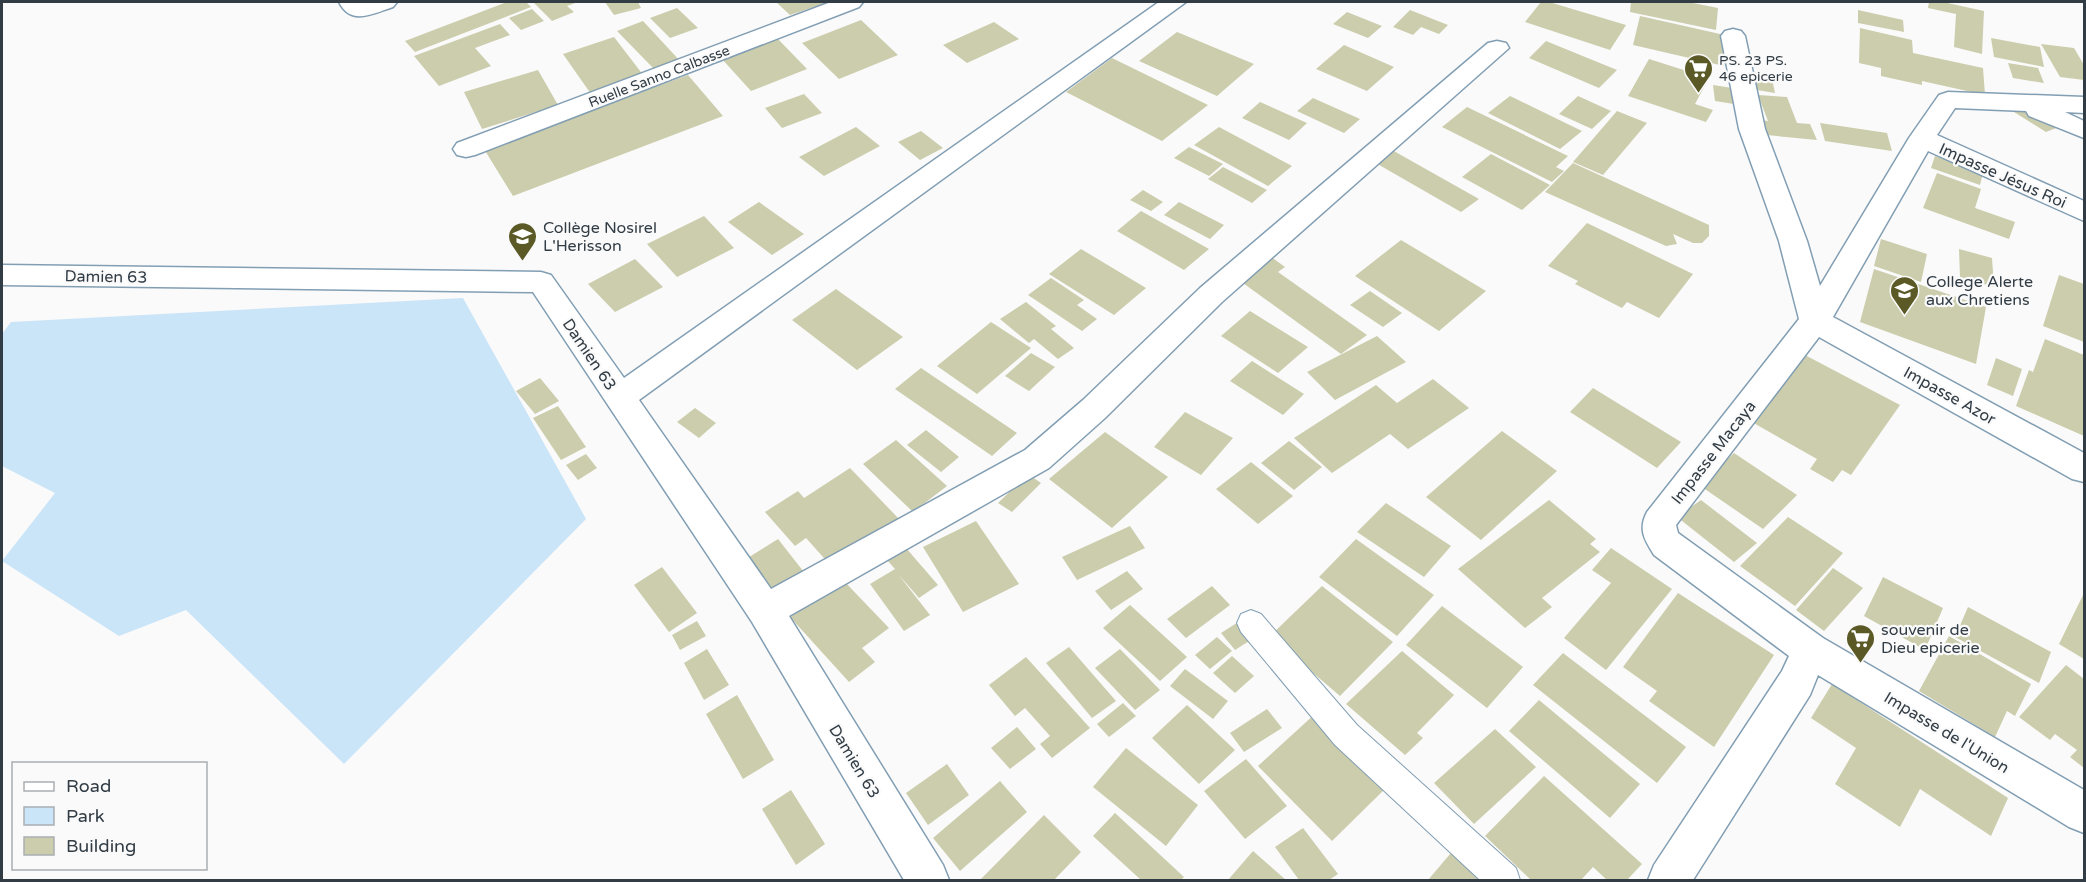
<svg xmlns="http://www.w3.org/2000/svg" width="2086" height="882" viewBox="0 0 2086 882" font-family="'Varela Round',sans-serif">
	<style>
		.green { fill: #cae4f8 }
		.building { fill: #cccdac }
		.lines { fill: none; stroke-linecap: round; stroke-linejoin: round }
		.lane-casing { stroke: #829eb3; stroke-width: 2 }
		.street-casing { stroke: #829eb3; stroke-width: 3 }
		.lane { fill: #fff; fill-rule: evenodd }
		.street { fill: #fff; fill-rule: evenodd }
		.labels { text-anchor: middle; stroke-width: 4.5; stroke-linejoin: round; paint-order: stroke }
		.far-poi-label { font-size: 14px; fill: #313c45; stroke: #fafafa; text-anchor: start }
		.far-street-label { font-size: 14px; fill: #313c45; stroke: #fafafa }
		.street-label { font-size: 16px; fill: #313c45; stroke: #fafafa }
		.poi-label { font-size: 16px; fill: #313c45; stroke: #fafafa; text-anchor: start }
	</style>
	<rect width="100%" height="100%" fill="#fafafa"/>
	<!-- green -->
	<path class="green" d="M463 298 586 519 344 764 186 610 119 636 2 561 55 493 2 466V334L11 322Z"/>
	<!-- building -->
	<path class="building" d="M507 2H526L531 7 415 52 405 41Z
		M533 2H578L567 6 574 12 552 21Z
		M605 2H638L641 8 614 15Z
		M776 2H829L790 15Z
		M1541 2H1549L1626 25 1610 50 1525 22Z
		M1631 2H1688L1718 8 1716 30 1630 12Z
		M1929 2H1943L1984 11 1982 54 1954 47 1956 14 1928 8Z
		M677 8 698 28 670 38 650 18Z
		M532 9 544 21 521 30 509 18Z
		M1410 10 1448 25 1439 34 1421 27 1413 35 1393 27Z
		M1858 10 1903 20 1904 32 1858 23Z
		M1347 12 1382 26 1368 38 1333 24Z
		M1640 16 1729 36 1724 66 1633 45Z
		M861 20 898 55 839 79 802 43Z
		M643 21 681 62 656 71 617 31Z
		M994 22 1019 39 967 63 943 45Z
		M500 24 510 35 475 48 491 66 439 86 414 56Z
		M1860 28 1912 40 1913 53 1983 68 1985 95 1922 81V85L1881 76V68L1859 63Z
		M1177 32 1254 64 1217 96 1139 61Z
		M614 37 644 76 591 94 563 54Z
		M777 38 807 69 751 91 721 58Z
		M1991 38 2040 47 2044 67 1994 57Z
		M1546 41 1617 70 1599 88 1529 58Z
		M2041 44 2074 48 2084 65V80L2060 77Z
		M1344 45 1394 67 1367 91 1316 69Z
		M1112 58 1208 105 1162 141 1066 92Z
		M1649 59 1709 78 1695 104 1713 110 1706 122 1628 96Z
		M2008 63 2038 68 2044 83 2013 78Z
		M538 70 558 105 482 129 464 92Z
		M1748 71 1771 74 1775 93 1751 89Z
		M688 75 723 116 513 196 484 149Z
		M1713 85 1732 88 1734 104 1715 101Z
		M804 94 822 113 782 128 765 108Z
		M1758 95 1787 97 1797 123 1810 124 1817 140 1766 135 1760 120 1768 121Z
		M1510 96 1582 131 1560 149 1488 113Z
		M1578 96 1611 111 1592 129 1559 114Z
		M1313 98 1360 119 1344 133 1297 111Z
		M1260 102 1307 123 1289 140 1242 118Z
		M1467 107 1568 156 1556 167 1564 171 1552 182 1442 127Z
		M2027 107 2059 127 2046 132 2014 112Z
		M1617 111 1647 123 1603 175 1573 162Z
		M1820 123 1887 133 1892 151 1825 141Z
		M856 127 880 146 824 176 799 157Z
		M1219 127 1292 166 1268 186 1194 145Z
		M921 131 943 148 920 160 898 142Z
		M1189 147 1223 164 1209 176 1174 158Z
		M1392 150 1479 199 1461 212 1374 162Z
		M1491 154 1550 185 1522 210 1462 177Z
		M1935 156 1983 173 1980 185 1931 168Z
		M1573 163 1709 225V236L1702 243H1693L1673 234 1677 244 1666 246 1545 192Z
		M1223 167 1267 190 1252 203 1208 179Z
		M1937 173 1981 189 1975 208 2015 222 2009 239 1923 208Z
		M1143 190 1163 202 1151 211 1130 200Z
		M759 202 804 234 772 255 728 222Z
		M1179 202 1224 225 1210 239 1164 215Z
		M1141 211 1209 249 1184 270 1117 231Z
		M704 216 734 248 677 277 647 244Z
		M1587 223 1693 274 1659 318 1627 302 1622 308 1575 284 1578 281 1548 266Z
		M1881 239 1927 254 1921 282 1874 266Z
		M1401 240 1486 291 1439 331 1355 276Z
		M1081 249 1146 288 1114 315 1049 274Z
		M1959 249 1992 258 1994 287 1960 277Z
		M1270 256 1285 267 1278 272 1367 335 1341 354 1236 278Z
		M635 259 663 287 615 312 588 284Z
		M1874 269 1986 307 1976 364 1860 322Z
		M2059 275 2084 284V342L2043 326Z
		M1051 278 1084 300 1077 305 1097 319 1082 331 1028 295Z
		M836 289 903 337 857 370 792 320Z
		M1370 291 1402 313 1383 327 1350 305Z
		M1026 302 1056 326 1051 329 1074 348 1058 359 1034 339 1029 343 1000 319Z
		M1250 311 1308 347 1278 373 1221 336Z
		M991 322 1031 348 977 394 937 366Z
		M1377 336 1406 362 1335 400 1307 372Z
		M2045 339 2084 355V436L2016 406 2029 370 2033 372Z
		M1031 353 1055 367 1029 391 1005 376Z
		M1803 354 1900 405 1851 475 1842 470 1833 482 1810 469 1817 459 1750 421Z
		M1996 358 2022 369 2013 396 1987 385Z
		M1252 361 1304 394 1283 415 1230 381Z
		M921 368 1017 433 992 456 895 389Z
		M540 378 559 401 535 414 516 391Z
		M1433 379 1469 408 1408 449 1390 434 1332 473 1294 438 1376 385 1397 403Z
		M1593 388 1681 442 1657 468 1570 412Z
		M558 406 586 447 561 460 533 418Z
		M695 408 716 423 699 438 677 422Z
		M1185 412 1233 438 1201 475 1154 447Z
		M926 430 959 457 941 472 907 445Z
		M1502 431 1557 471 1481 540 1426 497Z
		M1105 432 1168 477 1112 528 1049 479Z
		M896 440 947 486 913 512 863 464Z
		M1289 441 1322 467 1294 490 1261 463Z
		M1734 453 1797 495 1763 529 1699 485Z
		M586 454 597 468 578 480 566 465Z
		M1251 462 1293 496 1258 524 1216 489Z
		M850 468 900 520 832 567 806 538 795 546 765 512 798 491 804 498Z
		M1028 474 1041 483 1012 512 998 503Z
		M1549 500 1596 539 1590 544 1600 552 1542 598 1552 607 1525 628 1458 569Z
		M1701 500 1757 543 1734 562 1677 517Z
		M1386 503 1451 546 1424 577 1357 532Z
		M1788 517 1843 553 1795 606 1740 566Z
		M976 521 1019 584 963 612 923 547Z
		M1130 526 1145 548 1077 580 1062 557Z
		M778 539 807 576 775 597 746 559Z
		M1356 539 1434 595 1397 636 1319 577Z
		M906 548 938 585 919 598 898 574 930 615 904 631 870 584 895 569 887 560Z
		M1611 548 1672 589 1606 670 1564 638 1611 583 1592 570Z
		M662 567 697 613 669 632 634 585Z
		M1833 568 1863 588 1824 631 1796 610Z
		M1127 571 1143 589 1111 610 1095 591Z
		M1883 577 1943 608 1925 650 1864 616Z
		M842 579 889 628 862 648 875 662 849 682 790 617Z
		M1212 586 1230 605 1186 638 1167 619Z
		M1322 586 1393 642 1340 696 1270 636Z
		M1678 593 1774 655 1714 747 1649 701 1657 691 1623 667Z
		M2084 593V659L2059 644Z
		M1130 605 1187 657 1160 681 1103 628Z
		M1442 606 1523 667 1487 708 1406 645Z
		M1968 607 2051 652 2039 683 1955 637Z
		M1243 619 1257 636 1235 650 1221 633Z
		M697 621 706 636 680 650 672 635Z
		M1949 636 2031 684 2015 716 2007 711 1995 737 1919 691Z
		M1217 637 1232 651 1210 669 1195 655Z
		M1069 647 1116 701 1092 718 1046 663Z
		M707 649 729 685 704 700 684 663Z
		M1120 649 1160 690 1135 710 1095 668Z
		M1402 651 1454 695 1417 733 1423 738 1405 755 1346 704Z
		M1563 653 1686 747 1657 783 1533 685Z
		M1232 656 1254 676 1235 693 1213 673Z
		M1026 657 1090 728 1052 758 1040 744 1050 736 1025 708 1015 716 989 685Z
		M2066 665 2084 679V768L2070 757 2077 750 2055 734 2050 740 2019 717Z
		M1185 669 1228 701 1213 719 1170 686Z
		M1832 684 2008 798 1991 836 1920 789 1900 827 1835 784 1856 748 1811 718Z
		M737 695 774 760 743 779 706 714Z
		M1539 700 1640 784 1610 818 1509 731Z
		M1123 703 1136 716 1109 737 1097 724Z
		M1187 705 1235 750 1199 784 1152 738Z
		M1267 709 1282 728 1244 752 1230 733Z
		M1316 713 1390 784 1332 841 1258 766Z
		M1017 727 1036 749 1010 769 991 748Z
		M1495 729 1536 767 1474 824 1434 783Z
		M1126 748 1198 805 1166 846 1093 787Z
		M1246 759 1287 806 1245 839 1204 791Z
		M947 764 969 795 928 825 906 793Z
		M1544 776 1642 864 1627 880H1607L1593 867 1581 880H1531L1485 836Z
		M1000 781 1027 812 960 871 933 838Z
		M791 790 825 844 796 865 762 809Z
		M1115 813 1184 877 1181 880H1141L1093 836Z
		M1044 815 1081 852 1054 880H980Z
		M1303 828 1338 874 1329 880H1299L1275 847Z
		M1456 847 1494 880H1428Z
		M1253 851 1286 880H1228Z"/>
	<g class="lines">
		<defs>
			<path id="lane" d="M1251 610 1261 614 1357 725 1516 868 1520 880H1480L1335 745 1241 632 1237 623 1241 614Z"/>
			<path id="street" d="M339 2H397L393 7C372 14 351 26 339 2Z
				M831 2H863L859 7 475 155 466 157 457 155 453 149 457 143Z
				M1159 2H1186L639 400 771 589 1025 450 1083 400 1200 288 1488 43 1497 41 1506 43 1509 48 1222 302 1105 418 1049 468 789 616 943 865 949 880H904L752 622 533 292 2 285V265L541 272 551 275 624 378Z
				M1733 29 1741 31 1745 36 1765 129 1807 241 1820 286 1909 138 1939 95 1948 92 2084 97V113L2065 112 2084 121V138L2029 116 2026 111 1955 108 1937 135 2084 201V221L1928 151 1833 317 2084 453V482L2072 479 1819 337 1676 525 1678 533 1823 638 2084 790V833L2069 827 1818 675 1810 695 1693 880H1648L1654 865 1782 671 1789 656 1654 555C1644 539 1638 529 1647 512L1799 319 1779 241 1739 129 1721 36 1725 31Z"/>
		</defs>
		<!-- lane casing -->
		<use href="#lane" class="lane-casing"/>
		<!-- street casing -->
		<use href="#street" class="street-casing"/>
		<!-- lane -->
		<use href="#lane" class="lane"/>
		<!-- street -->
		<use href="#street" class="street"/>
	</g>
	<!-- icons -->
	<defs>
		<symbol id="supermarket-pin" viewBox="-11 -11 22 30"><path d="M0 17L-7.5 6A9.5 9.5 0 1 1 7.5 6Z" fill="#5b5a26" stroke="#fafafa"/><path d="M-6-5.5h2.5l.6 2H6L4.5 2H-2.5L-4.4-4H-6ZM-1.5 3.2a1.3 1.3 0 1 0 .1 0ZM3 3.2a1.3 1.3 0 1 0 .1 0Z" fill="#fff"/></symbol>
		<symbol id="school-pin" viewBox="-11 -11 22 30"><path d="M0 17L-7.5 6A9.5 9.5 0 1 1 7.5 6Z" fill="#5b5a26" stroke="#fafafa"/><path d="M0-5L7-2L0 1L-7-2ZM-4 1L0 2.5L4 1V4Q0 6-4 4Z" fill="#fff"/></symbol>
	</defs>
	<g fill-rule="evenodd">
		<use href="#supermarket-pin" x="1682" y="52" width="33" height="45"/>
		<use href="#school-pin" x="506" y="220" width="33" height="45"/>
		<use href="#school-pin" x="1888" y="274" width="33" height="45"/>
		<use href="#supermarket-pin" x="1844" y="622" width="33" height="45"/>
	</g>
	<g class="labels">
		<!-- far-poi labels -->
		<g class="far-poi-label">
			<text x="1719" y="65">PS. 23 PS.<tspan x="1719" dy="16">46 epicerie</tspan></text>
		</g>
		<!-- far-street labels -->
		<g class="far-street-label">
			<text transform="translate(659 76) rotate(-21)" y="5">Ruelle Sanno Calbasse</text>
		</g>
		<!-- street labels -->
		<g class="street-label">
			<text transform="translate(2003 175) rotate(24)" y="6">Impasse Jésus Roi</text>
			<text transform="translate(106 276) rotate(1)" y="6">Damien 63</text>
			<text transform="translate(590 354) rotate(56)" y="6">Damien 63</text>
			<text transform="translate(1950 395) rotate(29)" y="6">Impasse Azor</text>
			<text transform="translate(1713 452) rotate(-52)" y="6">Impasse Macaya</text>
			<text transform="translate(1947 732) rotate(31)" y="6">Impasse de l'Union</text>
			<text transform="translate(855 761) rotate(59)" y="6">Damien 63</text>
		</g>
		<!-- poi labels -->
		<g class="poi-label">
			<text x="543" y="233">Collège Nosirel<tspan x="543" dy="18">L'Herisson</tspan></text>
			<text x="1926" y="287">College Alerte<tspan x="1926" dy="18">aux Chretiens</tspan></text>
			<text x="1881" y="635">souvenir de<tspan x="1881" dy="18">Dieu epicerie</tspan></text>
		</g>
	</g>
	<!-- border -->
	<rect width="2086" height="882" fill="none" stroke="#313c45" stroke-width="6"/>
	<!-- legend -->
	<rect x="12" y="762" width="195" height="108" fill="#fafafa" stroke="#aaaeb2" stroke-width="1.5"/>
	<rect x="24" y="782" width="30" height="9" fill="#ffffff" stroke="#aaaeb2" stroke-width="1.5"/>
	<text x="66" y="792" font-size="18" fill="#313c45">Road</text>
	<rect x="24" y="807" width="30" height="18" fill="#cae4f8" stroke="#aaaeb2" stroke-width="1.5"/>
	<text x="66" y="822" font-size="18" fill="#313c45">Park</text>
	<rect x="24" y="837" width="30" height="18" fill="#cccdac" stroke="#aaaeb2" stroke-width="1.5"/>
	<text x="66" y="852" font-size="18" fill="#313c45">Building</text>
</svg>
